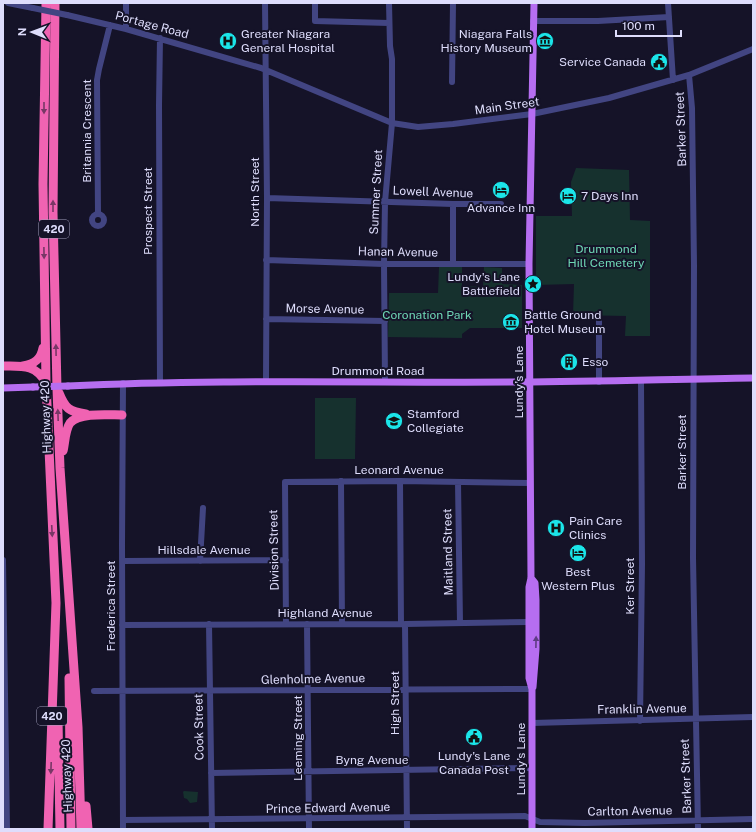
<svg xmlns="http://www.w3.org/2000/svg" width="756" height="832" viewBox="0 0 756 832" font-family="'Public Sans',sans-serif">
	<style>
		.green { fill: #16312e }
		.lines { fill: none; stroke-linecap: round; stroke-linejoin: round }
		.minor { stroke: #424582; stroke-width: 6 }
		.major { stroke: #b66ef1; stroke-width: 7 }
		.highway { stroke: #f063b2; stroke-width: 9 }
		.minor-bridge { stroke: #424582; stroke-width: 6 }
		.major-bridge { stroke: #b66ef1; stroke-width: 7 }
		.oneway { fill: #783766 }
		.oneway2 { fill: #5d3c82 }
		.labels { text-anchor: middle; stroke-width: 4; stroke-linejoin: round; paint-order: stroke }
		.shield { fill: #151328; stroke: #a2a0bc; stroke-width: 1 }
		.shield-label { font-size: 11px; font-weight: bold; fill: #deddfc }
		.street-label { font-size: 12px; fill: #deddfc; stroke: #151328 }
		.poi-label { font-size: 12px; fill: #deddfc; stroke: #151328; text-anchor: start }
		.park-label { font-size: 12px; fill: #6ed6b4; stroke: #151328 }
	</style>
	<rect width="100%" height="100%" fill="#151328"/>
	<!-- green -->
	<path class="green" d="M576 168 629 170 630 220 650 221V336H625L626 316 573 315 574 284 536 285V216H572L571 182Z
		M439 267H462V286L483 287 484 267 502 268V284L522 285V328H470L462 334V338L388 337 389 293H438Z
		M315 398H356L355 459H315Z
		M184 791 198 792 197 802 190 803 187 799 184 798 183 792Z"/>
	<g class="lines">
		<!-- minor -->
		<path class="minor" d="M8 3 33 8
			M265 3 267 198 266 381
			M315 3V21L389 23
			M668 3 673 80
			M67 15 126 29 261 68 392 123 418 127 453 124 532 114 609 98 689 75 753 49
			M533 21H598L669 17
			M126 29V3
			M689 75 692 108 694 265 693 558 698 829
			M452 82 453 3
			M267 198 453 204H501
			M98 214 97 80 99 69 110 25
			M92 220a6 6 0 1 1 12 0a6 6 0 1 1-12 0Z
			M266 260 384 264H529
			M453 264V204
			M266 319 385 321
			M385 382 384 264 385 202 392 123V59L390 46 389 3
			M599 382V321
			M123 383 122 545 123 829
			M160 383 159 105 160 38
			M341 481 342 624
			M400 481 401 624
			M458 482 460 623
			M3 560 7 829
			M122 561 286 560
			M200 561 203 508
			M209 624 212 829
			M286 624 285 482 400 481 530 483
			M307 624 309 829
			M405 624 407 829
			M122 625 405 624 529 622
			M94 691 532 689
			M640 721 642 564 641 381
			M532 723 753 717
			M211 773 532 768
			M123 820 525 816 540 822 585 823 753 819"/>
		<!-- major -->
		<path class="major" d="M68 386C219 379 369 383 519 382 597 382 675 379 753 378
			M3 388 33 387
			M531 578 535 583 536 600V649L533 687
			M532 829V689L529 678V587L531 578 529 264 534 3"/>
		<!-- highway -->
		<path class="highway" d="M46 3 43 184 46 383 56 603 48 829
			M55 3 53 212 57 389 60 468 78 727 81 829
			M3 366C22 366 36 364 46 383
			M23 366C35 364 41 359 43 348
			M59 393C65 408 69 412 86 414
			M63 451C65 443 65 430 70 423 80 412 109 415 122 415
			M69 678 71 829
			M58 720 60 829
			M86 806 88 829"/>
		<!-- minor-bridge -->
		<path class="minor-bridge" d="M33 8 67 15"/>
		<!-- major-bridge -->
		<path class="major-bridge" d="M33 387 68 386"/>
	</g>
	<!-- one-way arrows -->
	<defs><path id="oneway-solid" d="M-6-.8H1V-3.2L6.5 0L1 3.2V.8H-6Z"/></defs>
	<g class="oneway">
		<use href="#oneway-solid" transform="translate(44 108) rotate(90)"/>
		<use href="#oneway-solid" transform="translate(53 206) rotate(-90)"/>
		<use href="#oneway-solid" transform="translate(44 253) rotate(89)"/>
		<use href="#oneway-solid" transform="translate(56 350) rotate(-91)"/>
		<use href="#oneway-solid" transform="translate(58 415) rotate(-92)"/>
		<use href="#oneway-solid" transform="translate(52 531) rotate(87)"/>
		<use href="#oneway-solid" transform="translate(51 768) rotate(92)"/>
	</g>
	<use class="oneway2" href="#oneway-solid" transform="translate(536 642) rotate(-89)"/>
	<!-- icons -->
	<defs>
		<symbol id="hospital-disc" viewBox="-11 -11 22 22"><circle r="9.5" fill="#1be5e9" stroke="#151328"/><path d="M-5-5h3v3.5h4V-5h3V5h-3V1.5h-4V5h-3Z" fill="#111"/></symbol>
		<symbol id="museum-disc" viewBox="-11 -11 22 22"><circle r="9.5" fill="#1be5e9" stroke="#151328"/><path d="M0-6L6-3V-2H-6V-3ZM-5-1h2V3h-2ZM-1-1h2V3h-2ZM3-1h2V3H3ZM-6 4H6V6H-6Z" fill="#111"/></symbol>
		<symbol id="civic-disc" viewBox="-11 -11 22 22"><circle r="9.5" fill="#1be5e9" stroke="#151328"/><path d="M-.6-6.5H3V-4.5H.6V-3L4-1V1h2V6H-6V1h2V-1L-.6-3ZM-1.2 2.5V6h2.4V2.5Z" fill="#111"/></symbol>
		<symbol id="hotel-disc" viewBox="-11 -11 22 22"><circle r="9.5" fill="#1be5e9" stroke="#151328"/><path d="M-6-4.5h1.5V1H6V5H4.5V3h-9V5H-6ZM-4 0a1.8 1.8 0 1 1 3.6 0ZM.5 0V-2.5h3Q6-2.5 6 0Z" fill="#111"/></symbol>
		<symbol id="sight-disc" viewBox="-11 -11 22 22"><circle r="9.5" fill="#1be5e9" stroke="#151328"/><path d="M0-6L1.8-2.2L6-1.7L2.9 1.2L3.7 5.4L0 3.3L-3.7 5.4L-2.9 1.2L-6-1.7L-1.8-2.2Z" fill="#111"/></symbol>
		<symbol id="building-disc" viewBox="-11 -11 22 22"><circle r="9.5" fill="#1be5e9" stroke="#151328"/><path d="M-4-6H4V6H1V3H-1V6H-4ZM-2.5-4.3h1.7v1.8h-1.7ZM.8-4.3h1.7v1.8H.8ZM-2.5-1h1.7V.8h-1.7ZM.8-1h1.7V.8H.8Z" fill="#111"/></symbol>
		<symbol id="school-disc" viewBox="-11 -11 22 22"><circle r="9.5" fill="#1be5e9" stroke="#151328"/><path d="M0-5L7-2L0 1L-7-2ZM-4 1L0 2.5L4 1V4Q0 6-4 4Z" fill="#111"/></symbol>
	</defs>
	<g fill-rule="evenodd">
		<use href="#hospital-disc" x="218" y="31" width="20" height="20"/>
		<use href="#museum-disc" x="535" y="31" width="20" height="20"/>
		<use href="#civic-disc" x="649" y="52" width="20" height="20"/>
		<use href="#hotel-disc" x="491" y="180" width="20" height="20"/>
		<use href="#hotel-disc" x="558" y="186" width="20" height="20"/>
		<use href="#sight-disc" x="523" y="274" width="20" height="20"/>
		<use href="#museum-disc" x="501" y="312" width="20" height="20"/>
		<use href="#building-disc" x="559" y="352" width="20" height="20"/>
		<use href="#school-disc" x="384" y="411" width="20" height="20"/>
		<use href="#hospital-disc" x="546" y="518" width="20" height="20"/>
		<use href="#hotel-disc" x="568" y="543" width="20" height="20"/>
		<use href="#civic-disc" x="464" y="727" width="20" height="20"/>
	</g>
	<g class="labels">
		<!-- shield labels -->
		<g class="shield">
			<rect x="39" y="220" width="30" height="18" rx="3"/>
			<rect x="37" y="707" width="30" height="18" rx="3"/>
		</g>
		<g class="shield-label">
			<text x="54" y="233">420</text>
			<text x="52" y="720">420</text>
		</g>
		<!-- street labels -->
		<g class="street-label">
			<text transform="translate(152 25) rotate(15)" y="4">Portage Road</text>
			<text transform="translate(507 106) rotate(-8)" y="4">Main Street</text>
			<text transform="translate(681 129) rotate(-92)" y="4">Barker Street</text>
			<text transform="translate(87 131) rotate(-90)" y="4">Britannia Crescent</text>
			<text transform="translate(255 192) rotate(-90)" y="4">North Street</text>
			<text transform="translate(376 192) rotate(-87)" y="4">Summer Street</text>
			<text transform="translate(433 192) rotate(2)" y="4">Lowell Avenue</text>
			<text transform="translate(148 211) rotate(-90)" y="4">Prospect Street</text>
			<text transform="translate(398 252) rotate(1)" y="4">Hanan Avenue</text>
			<text transform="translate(325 309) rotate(1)" y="4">Morse Avenue</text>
			<text x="378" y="375">Drummond Road</text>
			<text transform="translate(519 382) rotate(-90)" y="4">Lundy's Lane</text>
			<text transform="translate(46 417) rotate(-92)" y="4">Highway 420</text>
			<text transform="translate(682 452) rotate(-90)" y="4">Barker Street</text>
			<text x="399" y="474">Leonard Avenue</text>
			<text x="204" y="554">Hillsdale Avenue</text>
			<text transform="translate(274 550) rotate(-91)" y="4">Division Street</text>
			<text transform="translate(448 552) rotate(-91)" y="4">Maitland Street</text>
			<text transform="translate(630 586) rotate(-90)" y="4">Ker Street</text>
			<text transform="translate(111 606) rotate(-90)" y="4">Frederica Street</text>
			<text x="325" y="617">Highland Avenue</text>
			<text transform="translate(313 679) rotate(-1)" y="4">Glenholme Avenue</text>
			<text transform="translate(395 703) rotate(-90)" y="4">High Street</text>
			<text transform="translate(642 709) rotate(-1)" y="4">Franklin Avenue</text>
			<text transform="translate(199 727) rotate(-91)" y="4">Cook Street</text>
			<text transform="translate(298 738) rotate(-90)" y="4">Leeming Street</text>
			<text transform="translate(521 759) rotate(-90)" y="4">Lundy's Lane</text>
			<text x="372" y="764">Byng Avenue</text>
			<text transform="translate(67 776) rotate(-92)" y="4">Highway 420</text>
			<text transform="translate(686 776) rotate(-92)" y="4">Barker Street</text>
			<text transform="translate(328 808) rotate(-1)" y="4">Prince Edward Avenue</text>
			<text transform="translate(630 811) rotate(-1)" y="4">Carlton Avenue</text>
		</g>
		<!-- poi labels -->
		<g class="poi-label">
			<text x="241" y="38">Greater Niagara<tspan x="241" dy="14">General Hospital</tspan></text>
			<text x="532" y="38" text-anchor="end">Niagara Falls<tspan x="532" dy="14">History Museum</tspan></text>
			<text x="646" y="66" text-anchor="end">Service Canada</text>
			<text x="581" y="200">7 Days Inn</text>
			<text x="501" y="212" text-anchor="middle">Advance Inn</text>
			<text x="520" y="281" text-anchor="end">Lundy's Lane<tspan x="520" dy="14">Battlefield</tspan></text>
			<text x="524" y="319">Battle Ground<tspan x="524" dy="14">Hotel Museum</tspan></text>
			<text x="582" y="366">Esso</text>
			<text x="407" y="418">Stamford<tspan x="407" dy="14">Collegiate</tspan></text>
			<text x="569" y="525">Pain Care<tspan x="569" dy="14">Clinics</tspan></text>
			<text x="578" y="576" text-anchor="middle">Best<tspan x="578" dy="14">Western Plus</tspan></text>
			<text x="474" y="760" text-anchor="middle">Lundy's Lane<tspan x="474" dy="14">Canada Post</tspan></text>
		</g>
		<!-- park labels -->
		<g class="park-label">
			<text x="606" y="253">Drummond<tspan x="606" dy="14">Hill Cemetery</tspan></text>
			<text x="427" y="319">Coronation Park</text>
		</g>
	</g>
	<!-- border -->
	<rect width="756" height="832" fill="none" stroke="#deddfc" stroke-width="8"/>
	<!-- north arrow -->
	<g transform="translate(32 32) rotate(271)" stroke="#151328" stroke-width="3" paint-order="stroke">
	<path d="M0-3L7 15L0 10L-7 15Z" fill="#deddfc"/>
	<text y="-6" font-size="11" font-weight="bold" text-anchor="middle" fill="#deddfc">N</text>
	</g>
	<!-- scale -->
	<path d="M616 30v6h65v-6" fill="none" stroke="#deddfc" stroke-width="2"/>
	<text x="622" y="30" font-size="12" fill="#deddfc" stroke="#151328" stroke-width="3" paint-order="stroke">100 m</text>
</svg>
